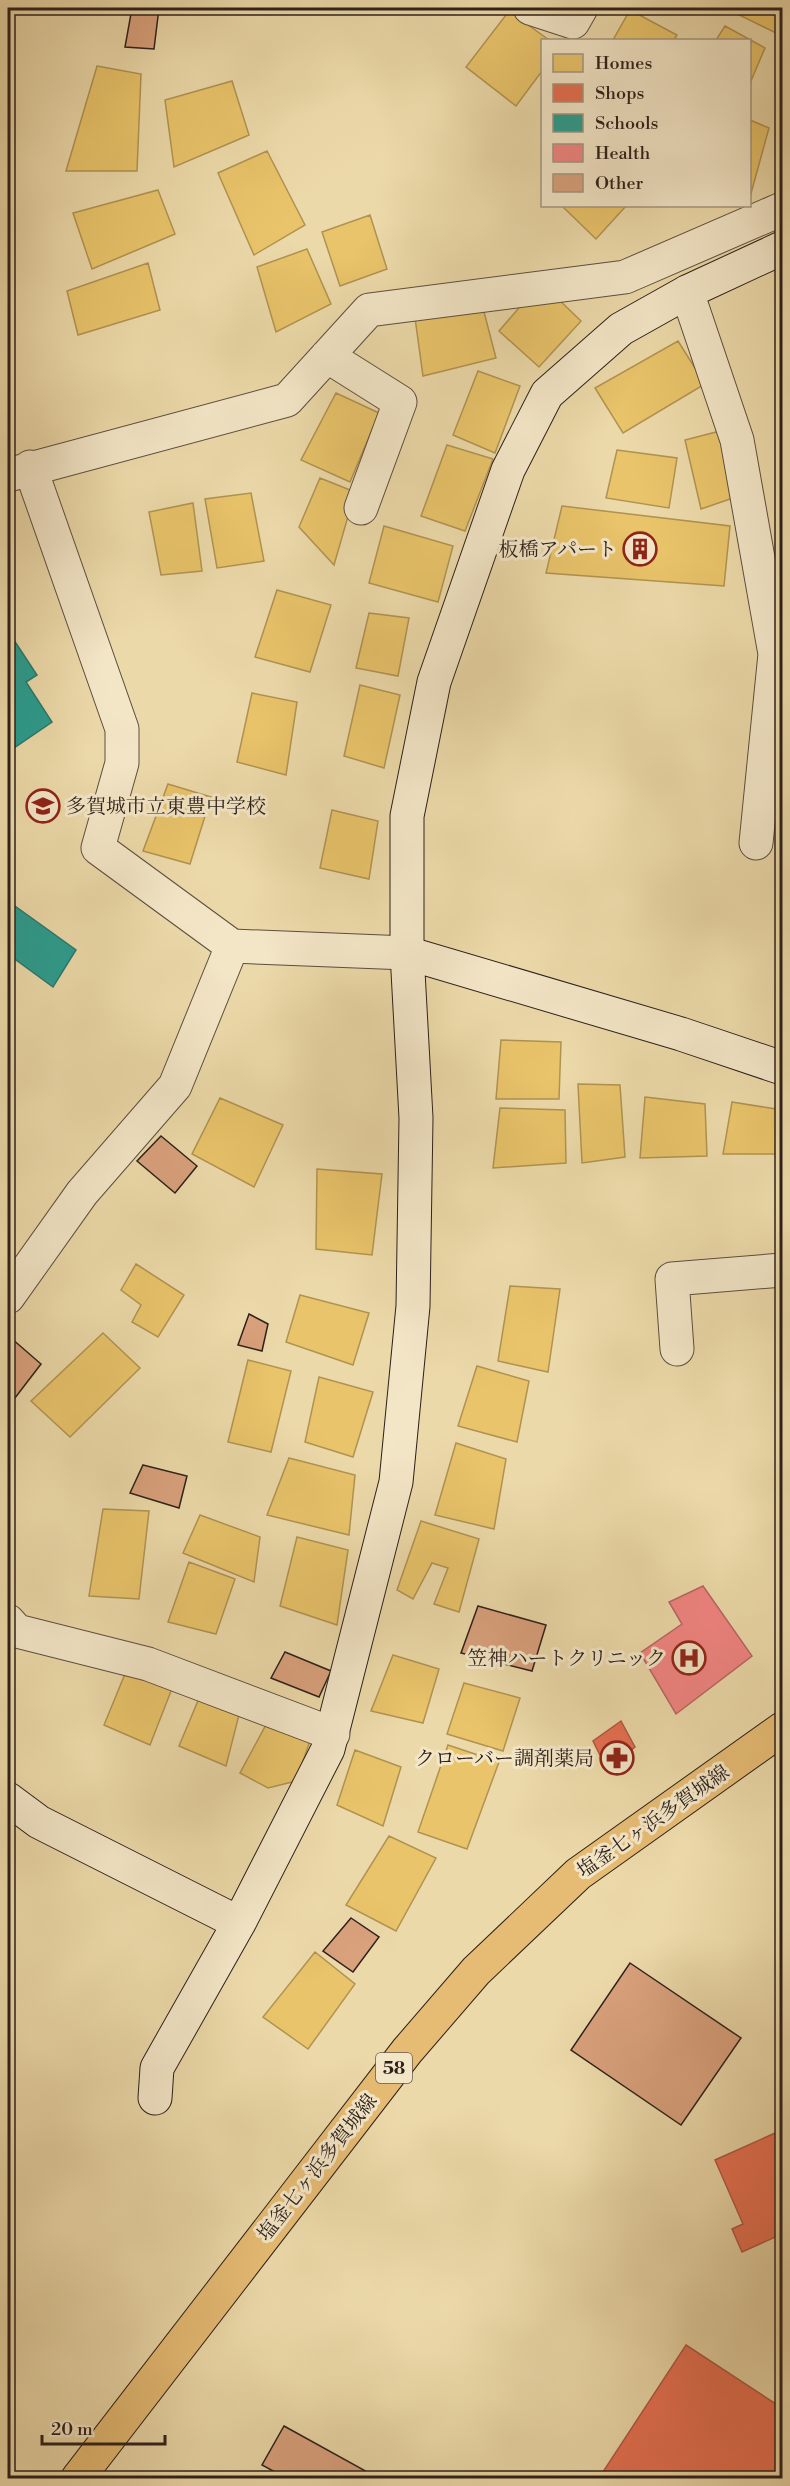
<svg xmlns="http://www.w3.org/2000/svg" width="790" height="2486" viewBox="0 0 790 2486" font-family="'Libre Bodoni','Noto Serif JP',serif">
	<style>
		.homes { fill: #e9c46a; stroke: #b09352; stroke-width: 1.5 }
		.shops { fill: #e76f51; stroke: #af5741; stroke-width: 1.5 }
		.schools { fill: #2a9d8f; stroke: #2b786c; stroke-width: 1.5 }
		.health { fill: #f28482; stroke: #b76663; stroke-width: 1.5 }
		.building { fill: #d9a17c; stroke: #2c201b; stroke-width: 1.5 }
		.lines { fill: none; stroke-linecap: round; stroke-linejoin: round }
		.street-casing { stroke: #5c4e3e; stroke-width: 35 }
		.secondary-casing { stroke: #2c201b; stroke-width: 35 }
		.primary-casing { stroke: #2c201b; stroke-width: 35 }
		.street { stroke: #f3e6c7; stroke-width: 33 }
		.secondary { stroke: #f3e6c7; stroke-width: 33 }
		.primary { stroke: #e6bc74; stroke-width: 33 }
		.labels { text-anchor: middle; stroke-width: 6; stroke-linejoin: round; paint-order: stroke }
		.shield { fill: #f3e6c7; stroke: #685b4f; stroke-width: 1.5 }
		.shield-label { font-size: 18px; font-weight: bold; fill: #2c201b }
		.poi-label { font-size: 20px; fill: #2c201b; stroke: #f3e6c7; text-anchor: end }
		.street-label { font-size: 20px; fill: #2c201b; stroke: #f3e6c7 }
	</style>
	<rect width="100%" height="100%" fill="#ecd9a9"/>
	<filter id="stains"><feTurbulence type="fractalNoise" baseFrequency=".00333" numOctaves="4"/><feColorMatrix values="0 0 0 0 .2 0 0 0 0 .09 0 0 0 0 .02 0 0 0 .5 -.17"/></filter>
	<radialGradient id="worn" r=".72"><stop offset=".6" stop-color="#630" stop-opacity="0"/><stop offset="1" stop-color="#630" stop-opacity=".3"/></radialGradient>
	<!-- homes -->
	<path class="homes" d="M730 8H782V20L776 33 729 10Z
		M630 10 677 35 674 40H613Z
		M509 11 549 40H542V71L516 106 466 67Z
		M725 26 765 48 750 83V40H716Z
		M97 66 141 74 137 171H66Z
		M232 81 249 135 174 167 165 100Z
		M750 120 769 128 750 197Z
		M267 151 305 225 254 255 218 173Z
		M158 190 175 234 92 269 73 213Z
		M565 206H626L596 239 563 207Z
		M370 215 387 269 340 286 322 232Z
		M307 249 331 304 276 332 257 267Z
		M148 263 160 310 78 335 67 291Z
		M555 296 581 321 539 367 499 331 524 302Z
		M483 308 496 358 423 376 415 318Z
		M678 341 705 384 623 433 595 388Z
		M478 371 520 386 495 453 453 435Z
		M336 393 379 413 350 482 301 460Z
		M720 431 736 497 701 509 685 440Z
		M447 445 493 459 465 531 421 516Z
		M617 450 677 458 669 508 606 498Z
		M320 478 355 492 334 565 299 527Z
		M251 493 264 561 217 568 205 499Z
		M193 503 202 571 161 575 149 512Z
		M562 506 730 526 724 586 546 573Z
		M384 526 453 546 438 602 369 583Z
		M277 590 331 605 310 672 255 657Z
		M369 613 409 618 398 676 356 668Z
		M360 685 400 695 384 768 344 756Z
		M252 693 297 702 286 775 237 762Z
		M168 784 211 797 190 864 143 851Z
		M332 810 378 821 369 879 320 868Z
		M501 1040 561 1042 559 1099H496Z
		M578 1084 620 1085 625 1157 582 1163Z
		M645 1097 705 1104 707 1156 640 1158Z
		M220 1098 283 1125 254 1187 192 1154Z
		M732 1102 782 1110V1154H723Z
		M500 1108 565 1110 566 1163 493 1168Z
		M317 1169 382 1174 372 1255 316 1249Z
		M136 1264 184 1295 158 1337 132 1322 141 1305 121 1290Z
		M510 1286 560 1289 548 1372 498 1361Z
		M300 1295 369 1313 353 1365 286 1342Z
		M103 1333 140 1368 70 1437 31 1401Z
		M248 1360 291 1371 271 1452 228 1442Z
		M477 1366 529 1381 517 1442 458 1426Z
		M319 1377 373 1392 353 1457 305 1442Z
		M456 1443 506 1459 494 1529 435 1515Z
		M289 1458 355 1475 349 1535 267 1515Z
		M103 1509 149 1511 139 1599 89 1596Z
		M200 1515 260 1537 254 1582 183 1553Z
		M421 1521 479 1539 459 1612 434 1604 448 1568 432 1563 413 1599 397 1590Z
		M297 1537 348 1550 337 1625 280 1606Z
		M189 1562 235 1579 216 1634 168 1622Z
		M393 1655 439 1669 423 1723 371 1711Z
		M127 1669 173 1686 150 1745 104 1725Z
		M464 1683 520 1698 503 1751 447 1734Z
		M200 1696 240 1711 226 1766 179 1746Z
		M268 1721 311 1738 296 1781 268 1788 240 1773Z
		M448 1745 499 1762 467 1849 418 1832Z
		M355 1750 401 1767 383 1826 337 1805Z
		M389 1836 436 1858 396 1931 346 1905Z
		M315 1952 355 1984 308 2049 263 2017Z"/>
	<!-- shops -->
	<path class="shops" d="M621 1721 635 1747 607 1769 593 1741Z
		M775 2133 782 2149V2234L742 2252 732 2229 743 2224 715 2160Z
		M686 2345 782 2408V2478H599Z"/>
	<!-- schools -->
	<path class="schools" d="M8 631 37 675 26 682 52 722 8 752Z
		M8 901 76 950 53 987 8 954Z"/>
	<!-- health -->
	<path class="health" d="M703 1586 752 1656 676 1714 640 1653 682 1624 669 1602Z"/>
	<!-- building -->
	<path class="building" d="M132 8H159L154 49 125 47Z
		M161 1136 197 1166 175 1193 137 1161Z
		M249 1314 268 1324 262 1351 238 1345Z
		M11 1338 41 1364 8 1407V1342Z
		M143 1465 187 1476 179 1508 130 1493Z
		M478 1606 546 1625 532 1671 461 1653Z
		M285 1652 331 1671 319 1697 271 1678Z
		M351 1918 379 1937 353 1972 323 1951Z
		M630 1963 741 2038 681 2125 571 2050Z
		M284 2426 371 2474 369 2478H286L262 2465Z"/>
	<g class="lines">
		<defs>
			<path id="street" d="M530 8 573 22 581 8
				M687 292 737 440 775 654 756 843
				M327 356 400 402 361 508
				M30 467 122 729V763L98 848 232 946 407 953
				M8 475 287 400 369 310 625 277 782 209
				M8 1297 82 1193 175 1086 232 946
				M677 1349 672 1279 782 1270
				M8 1621 17 1631 148 1664 333 1734"/>
			<path id="secondary" d="M407 953 681 1034 782 1068
				M8 1799 39 1822 239 1923
				M155 2098 157 2068 239 1923 328 1749 396 1482 413 1306 416 1118 407 953V816L434 682 508 470 547 394 621 329 687 292 782 248"/>
			<path id="primary" d="M78 2478 407 2051 476 1971 578 1874 782 1729"/>
		</defs>
		<!-- street casing -->
		<use href="#street" class="street-casing"/>
		<!-- secondary casing -->
		<use href="#secondary" class="secondary-casing"/>
		<!-- primary casing -->
		<use href="#primary" class="primary-casing"/>
		<!-- street -->
		<use href="#street" class="street"/>
		<!-- secondary -->
		<use href="#secondary" class="secondary"/>
		<!-- primary -->
		<use href="#primary" class="primary"/>
	</g>
	<!-- icons -->
	<defs>
		<symbol id="building-ring" viewBox="-11 -11 22 22"><circle r="9.5" fill="#f3e6c7" stroke="#8f2418" stroke-width="1.5"/><path d="M-4-6H4V6H1V3H-1V6H-4ZM-2.5-4.3h1.7v1.8h-1.7ZM.8-4.3h1.7v1.8H.8ZM-2.5-1h1.7V.8h-1.7ZM.8-1h1.7V.8H.8Z" fill="#8f2418"/></symbol>
		<symbol id="school-ring" viewBox="-11 -11 22 22"><circle r="9.5" fill="#f3e6c7" stroke="#8f2418" stroke-width="1.5"/><path d="M0-5L7-2L0 1L-7-2ZM-4 1L0 2.5L4 1V4Q0 6-4 4Z" fill="#8f2418"/></symbol>
		<symbol id="hospital-ring" viewBox="-11 -11 22 22"><circle r="9.5" fill="#f3e6c7" stroke="#8f2418" stroke-width="1.5"/><path d="M-5-5h3v3.5h4V-5h3V5h-3V1.5h-4V5h-3Z" fill="#8f2418"/></symbol>
		<symbol id="pharmacy-ring" viewBox="-11 -11 22 22"><circle r="9.5" fill="#f3e6c7" stroke="#8f2418" stroke-width="1.5"/><path d="M-2-6h4v4h4v4h-4v4h-4v-4h-4v-4h4Z" fill="#8f2418"/></symbol>
	</defs>
	<g fill-rule="evenodd">
		<use href="#building-ring" x="621" y="530" width="38" height="38"/>
		<use href="#school-ring" x="24" y="787" width="38" height="38"/>
		<use href="#hospital-ring" x="670" y="1639" width="38" height="38"/>
		<use href="#pharmacy-ring" x="598" y="1739" width="38" height="38"/>
	</g>
	<g class="labels">
		<!-- shield labels -->
		<rect class="shield" x="376" y="2053" width="36" height="30" rx="4.5"/>
		<g class="shield-label">
			<text x="394" y="2074">58</text>
		</g>
		<!-- poi labels -->
		<g class="poi-label">
			<text x="617" y="556">板橋アパート</text>
			<text x="66" y="813" text-anchor="start">多賀城市立東豊中学校</text>
			<text x="666" y="1665">笠神ハートクリニック</text>
			<text x="594" y="1765">クローバー調剤薬局</text>
		</g>
		<!-- street labels -->
		<g class="street-label">
			<text transform="translate(653 1821) rotate(-35)" y="7">塩釜七ヶ浜多賀城線</text>
			<text transform="translate(317 2167) rotate(-52)" y="7">塩釜七ヶ浜多賀城線</text>
		</g>
	</g>
	<!-- margin -->
	<rect width="790" height="2486" fill="none" stroke="#ecd9a9" stroke-width="30"/>
	<rect x="9" y="9" width="772" height="2468" fill="none" stroke="#2c201b" stroke-width="3"/>
	<rect x="15" y="15" width="760" height="2456" fill="none" stroke="#2c201b" stroke-width="1.5"/>
	<!-- legend -->
	<rect x="541" y="39" width="210" height="168" fill="#f3e6c7" stroke="#a39782" stroke-width="1.5"/>
	<rect x="553" y="54" width="30" height="18" fill="#e9c46a" stroke="#a39782" stroke-width="1.5"/>
	<text x="595" y="69" font-size="18" fill="#2c201b">Homes</text>
	<rect x="553" y="84" width="30" height="18" fill="#e76f51" stroke="#a39782" stroke-width="1.5"/>
	<text x="595" y="99" font-size="18" fill="#2c201b">Shops</text>
	<rect x="553" y="114" width="30" height="18" fill="#2a9d8f" stroke="#a39782" stroke-width="1.5"/>
	<text x="595" y="129" font-size="18" fill="#2c201b">Schools</text>
	<rect x="553" y="144" width="30" height="18" fill="#f28482" stroke="#a39782" stroke-width="1.5"/>
	<text x="595" y="159" font-size="18" fill="#2c201b">Health</text>
	<rect x="553" y="174" width="30" height="18" fill="#d9a17c" stroke="#a39782" stroke-width="1.5"/>
	<text x="595" y="189" font-size="18" fill="#2c201b">Other</text>
	<!-- scale -->
	<path d="M42 2435v9h123v-9" fill="none" stroke="#2c201b" stroke-width="3"/>
	<text x="51" y="2435" font-size="18" fill="#2c201b" stroke="#f3e6c7" stroke-width="4.5" paint-order="stroke">20 m</text>
	<rect width="100%" height="100%" filter="url(#stains)"/>
	<rect width="100%" height="100%" fill="url(#worn)"/>
</svg>
